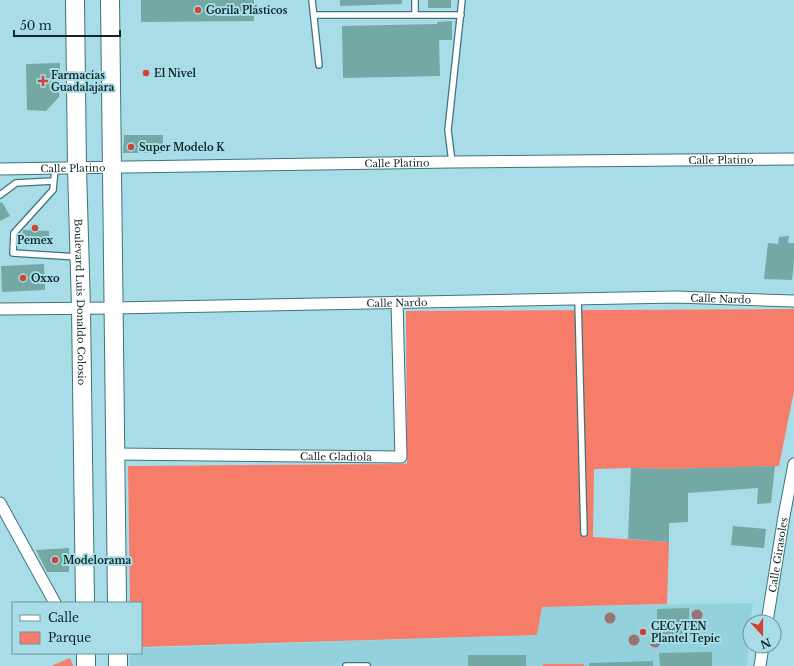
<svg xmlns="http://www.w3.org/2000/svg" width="794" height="666" viewBox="0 0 794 666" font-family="'Libre Baskerville',serif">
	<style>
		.built { fill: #93d2dc }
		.green { fill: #f77d6b }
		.building { fill: #73a8a4 }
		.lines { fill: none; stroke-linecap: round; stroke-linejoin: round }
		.lane-casing { stroke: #41737c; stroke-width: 8 }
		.street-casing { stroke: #41737c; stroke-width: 13 }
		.primary-casing { stroke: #41737c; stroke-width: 20 }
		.lane { stroke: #fff; stroke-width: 5.5 }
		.street { stroke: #fff; stroke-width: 11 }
		.primary { stroke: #fff; stroke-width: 18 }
		.tree { fill: #9a7372 }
		.poi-dot { fill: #d14435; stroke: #a8dde7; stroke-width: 1.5 }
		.labels { text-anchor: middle; stroke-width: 4; stroke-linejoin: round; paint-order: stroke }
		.poi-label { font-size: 10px; font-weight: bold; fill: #102629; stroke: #a8dde7; text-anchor: start }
		.street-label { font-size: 10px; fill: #102629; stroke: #a8dde7 }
	</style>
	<rect width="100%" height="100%" fill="#a8dde7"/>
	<!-- built -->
	<path class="built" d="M753 603 750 622 747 666H130V653H141V648L537 635 542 607Z"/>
	<!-- green -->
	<path class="green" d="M794 309V391L779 466 671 469 631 468 594 469 593 537 669 542 667 604 542 607 537 635 141 647V603H130L128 466 407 464 406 311Z
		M70 658 73 666H51Z
		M543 664H584V666H543Z"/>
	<!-- building -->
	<path class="building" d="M141 0H254V21L141 22Z
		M340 0H402V4L340 6Z
		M428 0H451V8H428Z
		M452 21V40H439L440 76 343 78 342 26 437 24V22Z
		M60 63 59 97 46 111 27 110 26 64Z
		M124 135H163V153H123Z
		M2 202 10 216 0 221V203Z
		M23 230 49 231V244H22Z
		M789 236 788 243H794V261L792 280 764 279 768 243 778 244 779 237Z
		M44 264 45 290 2 292 1 266Z
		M775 466 771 503 757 504 758 488 688 493V522L669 523V542L628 539 631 468 671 469Z
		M733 526 766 529 764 548 731 545Z
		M69 548V572H47L36 550Z
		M689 608V634L657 635V609Z
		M712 652V666H660L659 653Z
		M468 655H526V666H468Z
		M653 661V666H589V663Z"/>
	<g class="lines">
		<defs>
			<path id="lane" d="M312 0 319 65
				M415 0V15
				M314 15H461
				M452 162 448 130 462 0
				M55 169 53 190 14 233 13 253 78 257
				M0 195 16 183 53 181
				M578 299 584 533
				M346 666H367"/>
			<g id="street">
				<path id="s1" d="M0 169 452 162 794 159"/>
				<path id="s2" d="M0 309 114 308 676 297 794 301"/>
				<path id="s3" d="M116 454 401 457 397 302"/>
				<path d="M0 503 55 603"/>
				<path id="s4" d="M767 622 784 516 794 464"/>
				<path d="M760 666 763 646"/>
			</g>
			<g id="primary">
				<path id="s5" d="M75 0 77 168 81 308 85 603"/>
				<path d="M110 0 117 603"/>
				<path d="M86 653V666"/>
				<path d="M118 653V666"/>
			</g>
		</defs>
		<!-- lane casing -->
		<use href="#lane" class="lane-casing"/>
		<!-- street casing -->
		<use href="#street" class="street-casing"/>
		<!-- primary casing -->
		<use href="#primary" class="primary-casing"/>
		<!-- lane -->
		<use href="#lane" class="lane"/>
		<!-- street -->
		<use href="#street" class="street"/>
		<!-- primary -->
		<use href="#primary" class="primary"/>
	</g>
	<!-- trees -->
	<g class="tree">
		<circle cx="697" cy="615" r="5.5"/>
		<circle cx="610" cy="618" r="5.5"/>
		<circle cx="634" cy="640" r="5.5"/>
		<circle cx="655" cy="642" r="5.5"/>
	</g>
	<!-- markers -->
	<g class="poi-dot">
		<circle cx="198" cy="10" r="4"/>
		<circle cx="146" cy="73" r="4"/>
		<path d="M41 75h4v4h4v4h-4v4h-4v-4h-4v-4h4z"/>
		<circle cx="131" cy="147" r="4"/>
		<circle cx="35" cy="228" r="4"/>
		<circle cx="23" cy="278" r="4"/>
		<circle cx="55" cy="560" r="4"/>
		<circle cx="643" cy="632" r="4"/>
	</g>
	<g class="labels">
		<!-- poi labels -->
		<g class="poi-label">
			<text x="206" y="14">Gorila Plásticos</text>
			<text x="154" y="77">El Nivel</text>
			<text x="51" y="79">Farmacias<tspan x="51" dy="12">Guadalajara</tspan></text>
			<text x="139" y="151">Super Modelo K</text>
			<text x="35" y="244" text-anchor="middle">Pemex</text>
			<text x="31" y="282">Oxxo</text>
			<text x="63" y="564">Modelorama</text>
			<text x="651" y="630">CECyTEN<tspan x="651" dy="12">Plantel Tepic</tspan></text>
		</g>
		<!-- street labels -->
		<g class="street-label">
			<text dy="4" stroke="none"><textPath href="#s1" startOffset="721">Calle Platino</textPath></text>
			<text dy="4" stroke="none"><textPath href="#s1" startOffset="397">Calle Platino</textPath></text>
			<text dy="4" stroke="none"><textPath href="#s1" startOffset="73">Calle Platino</textPath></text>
			<text dy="4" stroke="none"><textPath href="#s2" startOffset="721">Calle Nardo</textPath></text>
			<text dy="4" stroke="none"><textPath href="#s5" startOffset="302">Boulevard Luis Donaldo Colosio</textPath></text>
			<text dy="4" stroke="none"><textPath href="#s2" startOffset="397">Calle Nardo</textPath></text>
			<text dy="4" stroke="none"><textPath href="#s3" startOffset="220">Calle Gladiola</textPath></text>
			<text dy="4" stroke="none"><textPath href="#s4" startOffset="68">Calle Girasoles</textPath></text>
		</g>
	</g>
	<!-- legend -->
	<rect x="12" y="602" width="130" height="52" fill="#a8dde7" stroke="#6b949b"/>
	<rect x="20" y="615" width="20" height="6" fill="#ffffff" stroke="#6b949b"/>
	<text x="48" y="622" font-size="12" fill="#102629">Calle</text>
	<rect x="20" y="632" width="20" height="12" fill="#f77d6b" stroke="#6b949b"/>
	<text x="48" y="642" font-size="12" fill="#102629">Parque</text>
	<!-- north arrow -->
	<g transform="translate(762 634) rotate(159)"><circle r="19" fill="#a8dde7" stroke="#6b949b"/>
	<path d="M0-3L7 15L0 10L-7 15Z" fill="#d14435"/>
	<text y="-6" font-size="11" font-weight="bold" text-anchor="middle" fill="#102629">N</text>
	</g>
	<!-- scale -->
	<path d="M14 30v6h106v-6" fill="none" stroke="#102629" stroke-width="2"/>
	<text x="20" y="30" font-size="12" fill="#102629" stroke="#a8dde7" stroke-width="3" paint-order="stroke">50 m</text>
</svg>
